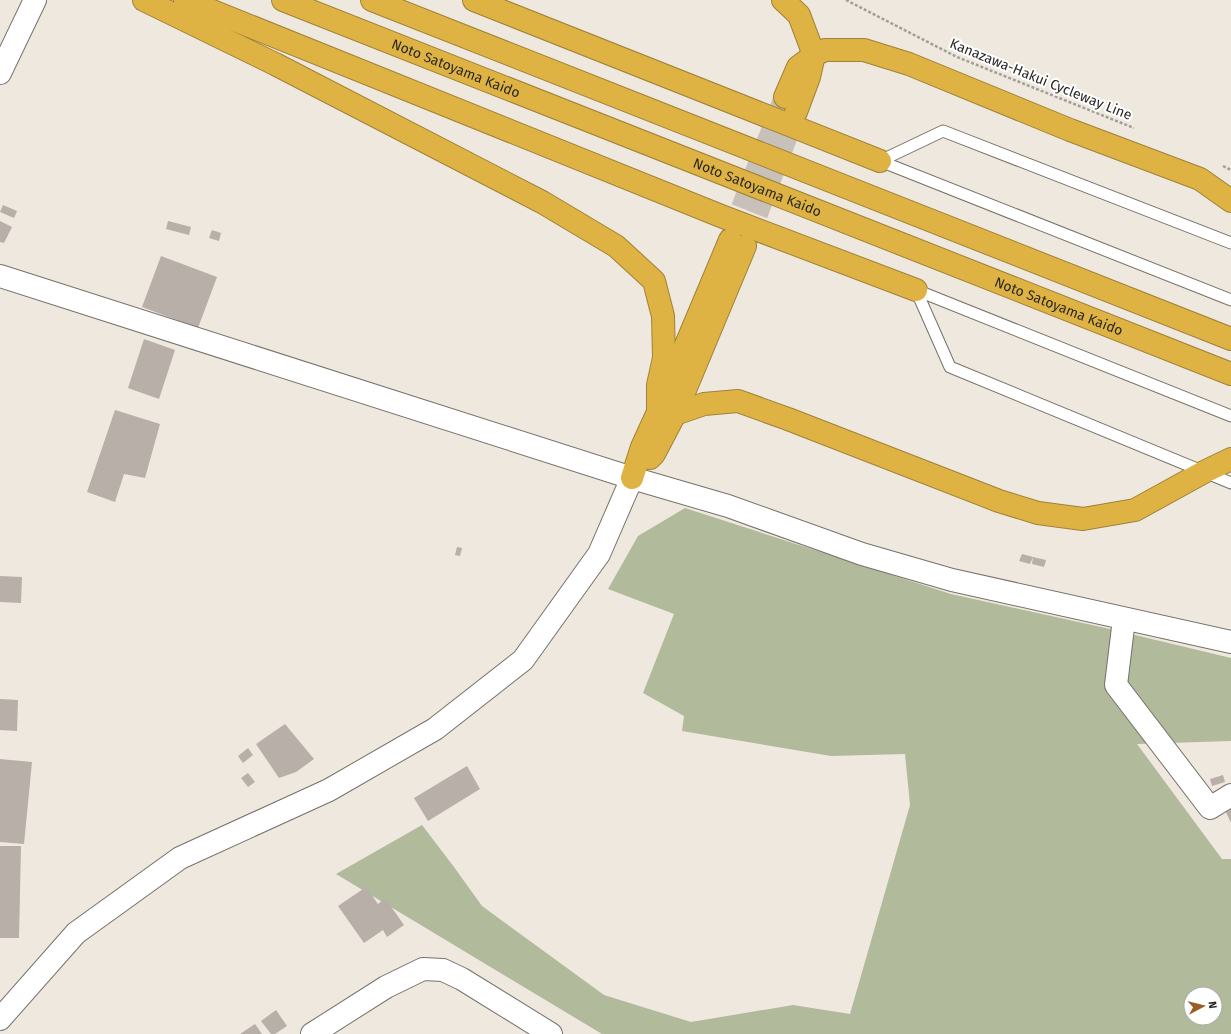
<svg xmlns="http://www.w3.org/2000/svg" width="1231" height="1034" viewBox="0 0 1231 1034" font-family="'Fira Sans',sans-serif">
	<style>
		.forest { fill: #b1ba9b; fill-rule: evenodd }
		.building { fill: #b7afa8 }
		.lines { fill: none; stroke-linecap: round; stroke-linejoin: round }
		.highway-tunnel { stroke: #c7c1b9; stroke-width: 22; stroke-dasharray: 22 11; stroke-linecap: butt }
		.lane-casing { stroke: #767169; stroke-width: 13 }
		.street-casing { stroke: #767169; stroke-width: 24 }
		.secondary-casing { stroke: #767169; stroke-width: 24 }
		.highway-casing { stroke: #9f8238; stroke-width: 24 }
		.path { stroke: #a39e97; stroke-width: 2.5; stroke-dasharray: 3 2; stroke-linecap: butt }
		.lane { stroke: #fff; stroke-width: 11 }
		.street { stroke: #fff; stroke-width: 22 }
		.secondary { stroke: #fff; stroke-width: 22 }
		.highway { stroke: #deb344; stroke-width: 22 }
		.labels { text-anchor: middle; stroke-width: 4; stroke-linejoin: round; paint-order: stroke }
		.street-label { font-size: 14px; fill: #292723; stroke: #fff }
	</style>
	<rect width="100%" height="100%" fill="#efe8df"/>
	<!-- forest -->
	<path class="forest" d="M685 508 951 594 1110 629 1231 658V741L1137 744 1222 859H1231V1034H602L336 874 422 825 454 867 482 906 604 995 691 1022 793 1005 850 1014 910 805 905 754 831 756 682 731 684 716 643 693 674 614 608 589 638 536ZM1191 994H1215V1018H1191Z"/>
	<!-- building -->
	<path class="building" d="M3 205 17 211 14 218 0 212Z
		M0 221 12 227 4 243 0 242Z
		M168 221 191 227 189 235 166 229Z
		M212 230 221 233 219 241 209 238Z
		M161 256 217 277 198 328 142 307Z
		M144 339 175 350 159 399 128 388Z
		M115 410 160 424 145 478 124 474 115 502 87 492Z
		M457 547 462 548 460 556 455 555Z
		M1022 554 1033 557 1030 564 1019 561Z
		M1033 557 1046 560 1044 567 1032 564Z
		M0 576 22 577 21 603 0 602Z
		M0 699 18 700 17 731 0 730Z
		M285 724 314 759 296 772 279 778 256 744Z
		M248 748 253 755 243 763 238 756Z
		M0 759 32 762 24 844 0 842Z
		M467 766 480 789 428 821 414 798Z
		M248 773 255 782 248 787 241 778Z
		M1223 775 1225 782 1212 786 1210 779Z
		M1231 807V823L1225 810Z
		M0 846H21L19 938H0Z
		M366 887 378 904 385 898 404 925 387 937 383 930 364 943 338 906Z
		M276 1010 287 1026 275 1034H271L261 1021Z
		M255 1024 262 1034H240Z"/>
	<g class="lines">
		<!-- highway-tunnel -->
		<path class="highway-tunnel" d="M730 239 785 97
			M745 245 796 112"/>
		<defs>
			<path id="lane" d="M880 161 943 131 1231 243
				M880 161 1231 300
				M916 290 950 367 1231 483
				M916 290 1231 416"/>
			<path id="street" d="M0 73 35 0
				M0 276 632 478 728 506 862 554 952 580 1231 642
				M1124 619 1116 685 1210 808 1231 795
				M312 1034 386 987 423 969 443 970 462 979 551 1034"/>
			<path id="secondary" d="M0 1019 76 933 180 858 329 790 435 729 523 660 599 554 632 478"/>
			<g id="highway">
				<path d="M144 0 275 64 542 202 616 246 654 281 663 316 664 358 658 385V412L642 447 632 478"/>
				<path d="M185 0 721 216 916 290"/>
				<path id="s1" d="M283 0 1231 374"/>
				<path d="M372 0 1231 339"/>
				<path d="M474 0 880 161"/>
				<path d="M783 0 799 15 814 55 809 77 796 112"/>
				<path d="M785 97 798 67 814 55 825 50H864L909 64 1070 130 1200 179 1231 201"/>
				<path d="M667 390 730 240"/>
				<path d="M675 414 704 404 738 401 788 419 999 501 1038 513 1083 519 1135 510 1204 472 1231 459"/>
				<path d="M650 458 654 454 675 414 745 246"/>
			</g>
		</defs>
		<!-- lane casing -->
		<use href="#lane" class="lane-casing"/>
		<!-- street casing -->
		<use href="#street" class="street-casing"/>
		<!-- secondary casing -->
		<use href="#secondary" class="secondary-casing"/>
		<!-- highway casing -->
		<use href="#highway" class="highway-casing"/>
		<!-- path -->
		<path class="path" d="M846 0 957 57 1134 128
			M1223 166 1231 170"/>
		<!-- lane -->
		<use href="#lane" class="lane"/>
		<!-- street -->
		<use href="#street" class="street"/>
		<!-- secondary -->
		<use href="#secondary" class="secondary"/>
		<!-- highway -->
		<use href="#highway" class="highway"/>
	</g>
	<g class="labels">
		<!-- street labels -->
		<g class="street-label">
			<text dy="5" stroke="none"><textPath href="#s1" startOffset="186">Noto Satoyama Kaido</textPath></text>
			<text transform="translate(1041 79) rotate(22)" y="5">Kanazawa-Hakui Cycleway Line</text>
			<text dy="5" stroke="none"><textPath href="#s1" startOffset="510">Noto Satoyama Kaido</textPath></text>
			<text dy="5" stroke="none"><textPath href="#s1" startOffset="834">Noto Satoyama Kaido</textPath></text>
		</g>
	</g>
	<!-- north arrow -->
	<g transform="translate(1203 1006) rotate(83)"><circle r="19" fill="#ffffff" stroke="#a9a9a7"/>
	<path d="M0-3L7 15L0 10L-7 15Z" fill="#9c5c24"/>
	<text y="-6" font-size="11" font-weight="bold" text-anchor="middle" fill="#292723">N</text>
	</g>
</svg>
